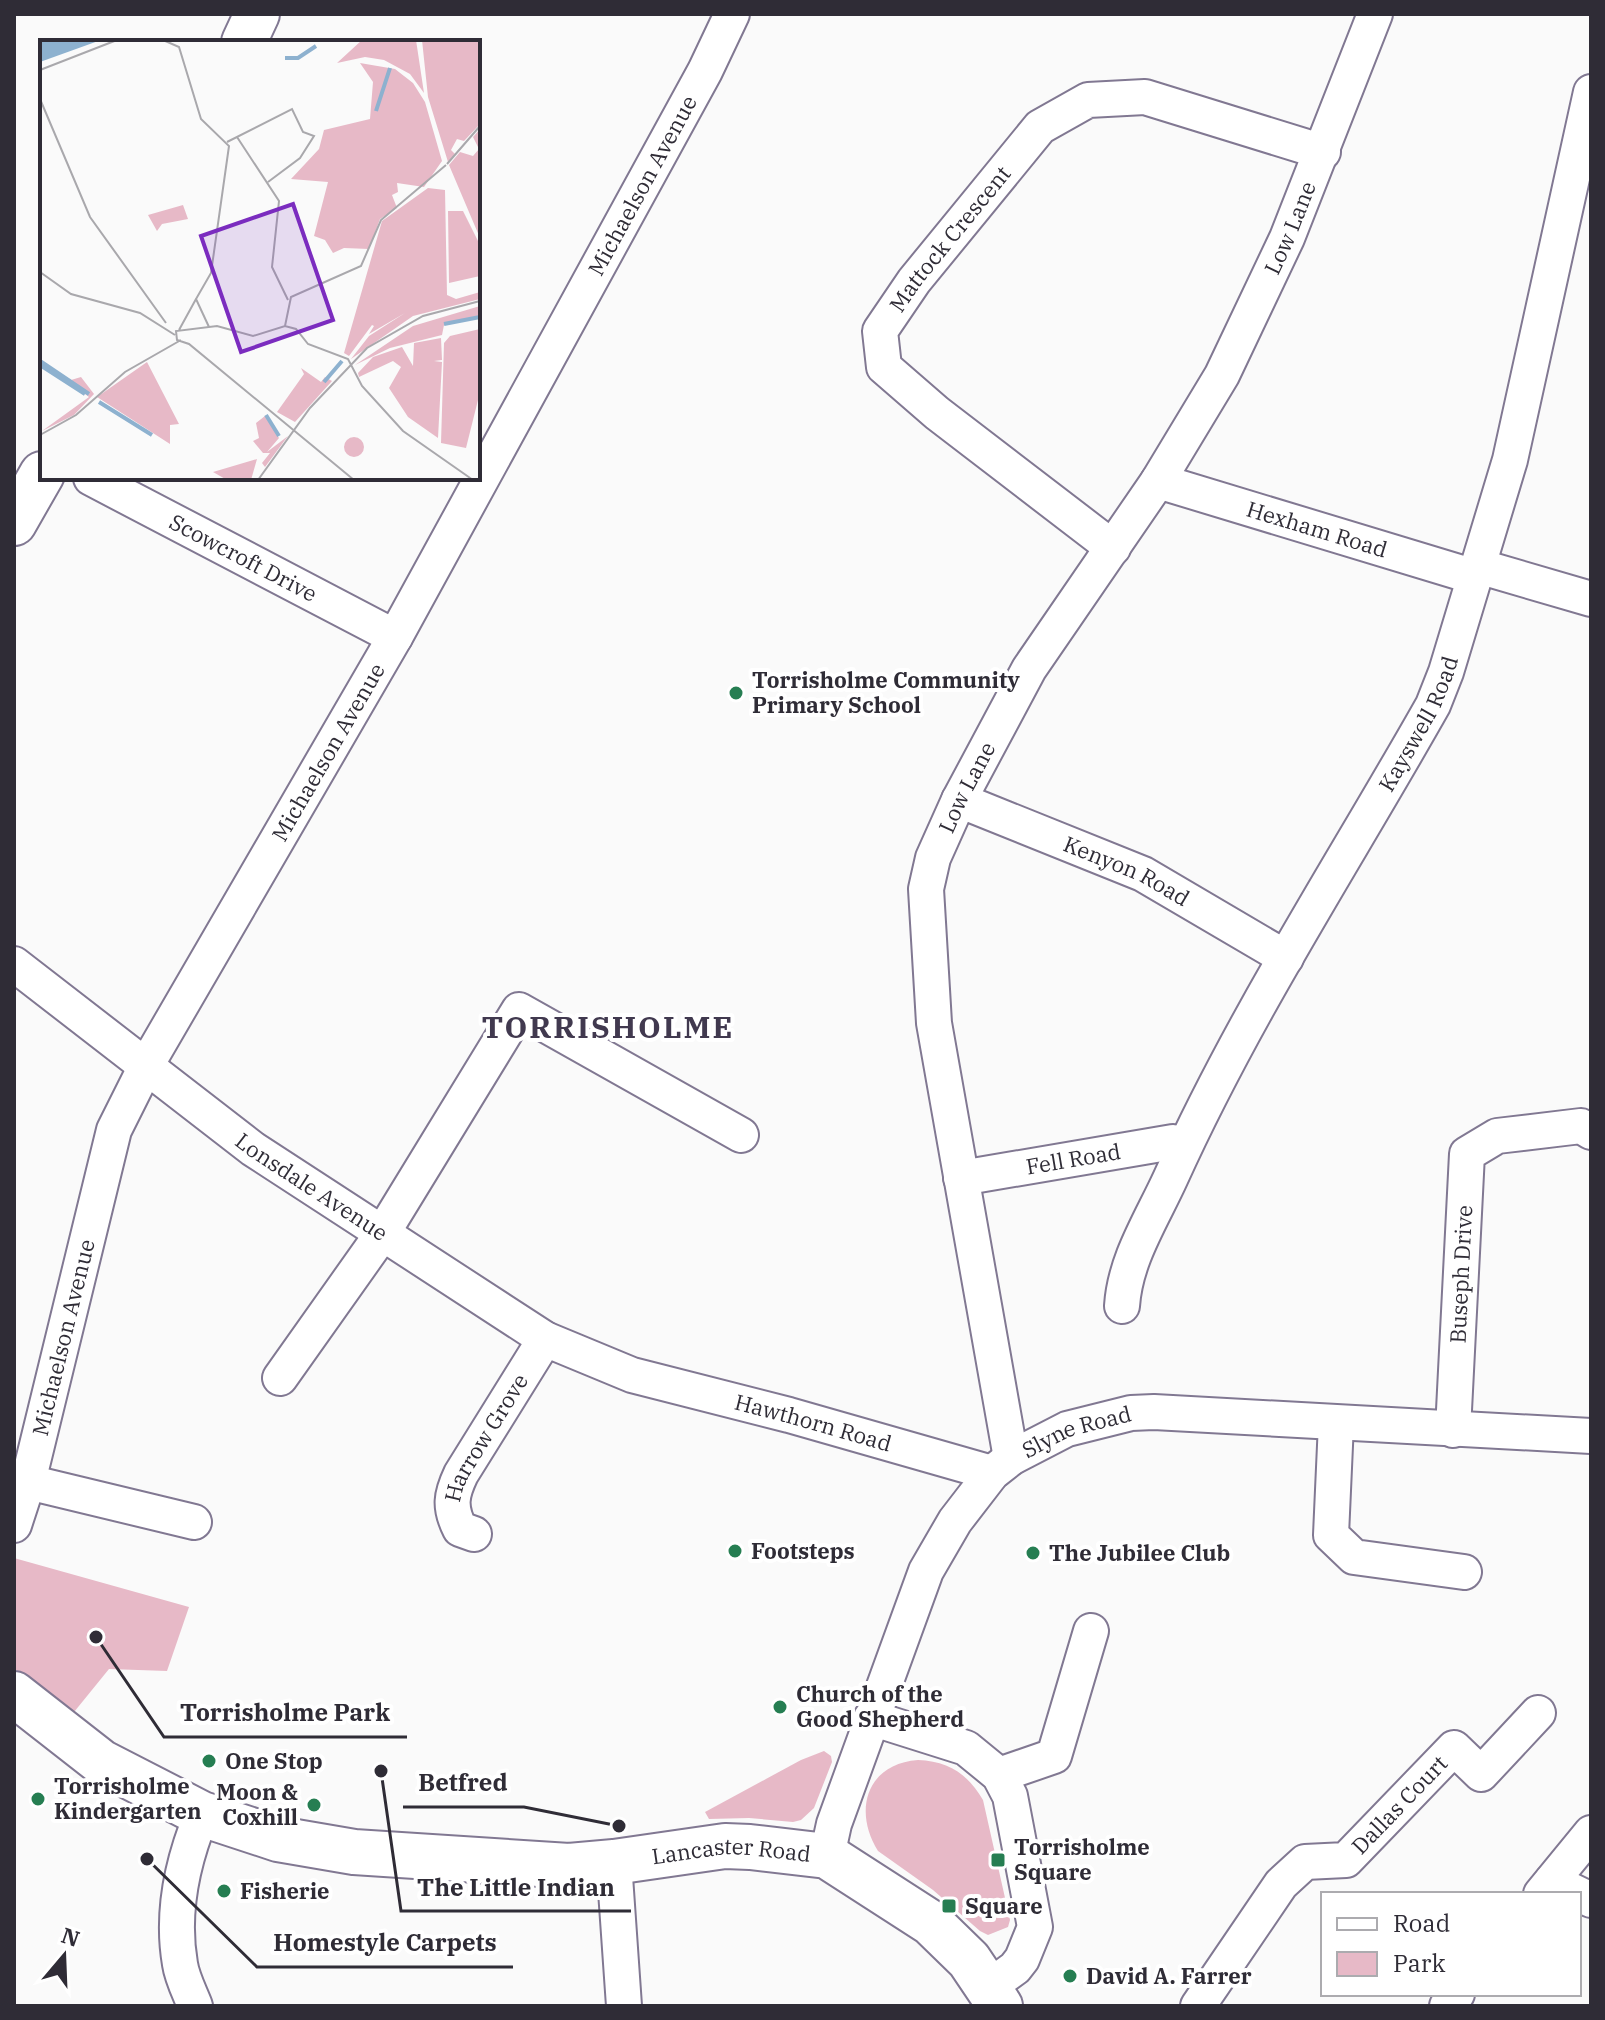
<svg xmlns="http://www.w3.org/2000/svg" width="1605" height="2020" viewBox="0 0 1605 2020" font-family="'IBM Plex Serif',serif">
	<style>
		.green { fill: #e7b9c7 }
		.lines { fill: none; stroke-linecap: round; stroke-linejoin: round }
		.minor-casing { stroke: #817892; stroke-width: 38 }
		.major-casing { stroke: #817892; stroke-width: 48 }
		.minor { stroke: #fff; stroke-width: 34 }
		.major { stroke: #fff; stroke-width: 44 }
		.poi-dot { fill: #267e52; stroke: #fff; stroke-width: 3 }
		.labels { text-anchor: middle; stroke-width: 8; stroke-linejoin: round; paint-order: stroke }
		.street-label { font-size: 22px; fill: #2f2c36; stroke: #fff }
		.poi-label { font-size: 22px; font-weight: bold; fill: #2f2c36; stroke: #fff; text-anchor: start }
		.district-label { font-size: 30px; font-weight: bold; letter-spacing: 2px; fill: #41394f; stroke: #fff }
		.inset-river { fill: none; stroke: #8db1cf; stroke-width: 4 }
		.inset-road { fill: none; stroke: #a9a8ac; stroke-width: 2 }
		.view { fill: #7b2cbf; fill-opacity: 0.15; stroke: #7b2cbf; stroke-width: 4 }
		.inset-edge { fill: none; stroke: #2f2c36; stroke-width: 4 }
		.leader { fill: none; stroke: #2f2c36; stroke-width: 3 }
		.callout-dot { fill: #2f2c36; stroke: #fff; stroke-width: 3 }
		.callout-label { font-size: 24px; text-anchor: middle; font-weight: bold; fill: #2f2c36; stroke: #fff; stroke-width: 8; stroke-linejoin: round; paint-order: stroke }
	</style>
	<rect width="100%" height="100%" fill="#fafafa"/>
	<!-- green -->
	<path class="green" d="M14 1558 189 1607 167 1671 109 1669 70 1717 14 1668Z
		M824 1751 831 1756 832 1762 814 1808 801 1820 793 1822 749 1818 709 1819 705 1812 801 1760Z
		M918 1760C948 1761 968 1774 983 1800L1010 1920 1008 1927 988 1935 980 1931 933 1890 878 1851C853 1811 866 1764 918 1760Z"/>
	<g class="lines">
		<defs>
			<g id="minor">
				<path id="s1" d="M91 478 395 637"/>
				<path id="s2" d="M1158 481 1475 577"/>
				<path id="s3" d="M1113 548 937 413 884 367 880 331 914 281 1040 127 1088 100 1145 97 1323 152"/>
				<path d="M1478 566 1591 599"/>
				<path id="s4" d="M959 800 1143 874 1286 958"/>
				<path id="s5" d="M14 964 253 1149 545 1339 632 1375 789 1415 992 1473"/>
				<path id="s6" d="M961 1178 1173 1142 1184 1147"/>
				<path id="s7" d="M1122 1306C1125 1259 1152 1219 1171 1177 1245 1013 1345 861 1433 705L1446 672 1510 460 1591 92"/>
				<path d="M280 1378 382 1234 519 1010 741 1135"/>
				<path d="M1336 1423 1331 1535 1354 1557 1464 1572"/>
				<path id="s8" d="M1453 1430 1467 1154 1497 1136 1581 1126 1591 1132"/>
				<path id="s9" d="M1011 1458 934 1023 926 889 933 858 959 800 1029 669 1158 481 1222 375 1287 238 1375 14"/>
				<path d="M28 1482 194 1522"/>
				<path id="s10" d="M14 1525 28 1482 114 1130 147 1064 395 637 705 71 732 14"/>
				<path id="s11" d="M474 1534 460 1529C449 1507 451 1495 461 1474L545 1339"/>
				<path d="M871 1718 966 1748 999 1775 1010 1796 1035 1927 1022 1959 1015 1968 989 1987"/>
				<path d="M999 1775 1054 1756 1091 1631"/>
				<path id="s12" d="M827 1856 834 1824 926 1571 955 1521 992 1473 1011 1458 1067 1429 1131 1413 1154 1412 1591 1436"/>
				<path d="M614 1862 624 2006"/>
				<path d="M1552 1881 1591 1900"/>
				<path d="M1541 1894 1591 1833"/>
				<path d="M195 2006C190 1993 182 1978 180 1964 171 1912 182 1862 202 1814"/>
				<path id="s13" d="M1198 2006 1281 1884 1305 1862 1346 1860 1454 1748 1481 1774 1538 1713"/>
				<path d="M1447 2006 1457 1994"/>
			</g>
			<g id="major">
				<path d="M244 42 257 14"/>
				<path d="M14 523 42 474"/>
				<path id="s14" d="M14 1694 101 1762 202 1814 278 1839 354 1852 569 1866 614 1862 725 1846 750 1847 827 1856 931 1923 969 1960 1000 2006"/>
			</g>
		</defs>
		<!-- minor casing -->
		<use href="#minor" class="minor-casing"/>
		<!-- major casing -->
		<use href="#major" class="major-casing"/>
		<!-- minor -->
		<use href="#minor" class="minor"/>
		<!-- major -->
		<use href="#major" class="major"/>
	</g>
	<!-- markers -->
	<g class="poi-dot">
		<circle cx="736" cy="693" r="8"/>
		<circle cx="735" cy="1551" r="8"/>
		<circle cx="1033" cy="1553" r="8"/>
		<circle cx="780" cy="1707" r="8"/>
		<circle cx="209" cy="1761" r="8"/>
		<circle cx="38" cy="1799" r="8"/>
		<circle cx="314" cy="1805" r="8"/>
		<rect x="990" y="1852" width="16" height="16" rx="4"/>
		<circle cx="224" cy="1891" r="8"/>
		<rect x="941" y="1898" width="16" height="16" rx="4"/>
		<circle cx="1070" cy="1976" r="8"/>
	</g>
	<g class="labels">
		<!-- street labels -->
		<g class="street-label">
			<text dy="8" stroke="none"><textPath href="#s10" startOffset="1490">Michaelson Avenue</textPath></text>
			<text dy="8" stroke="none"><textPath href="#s9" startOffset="1334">Low Lane</textPath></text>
			<text dy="8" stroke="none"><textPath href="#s3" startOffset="444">Mattock Crescent</textPath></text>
			<text dy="8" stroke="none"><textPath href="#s2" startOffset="166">Hexham Road</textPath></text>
			<text dy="8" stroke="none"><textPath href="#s1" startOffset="172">Scowcroft Drive</textPath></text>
			<text dy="8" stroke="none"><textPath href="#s7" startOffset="656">Kayswell Road</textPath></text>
			<text dy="8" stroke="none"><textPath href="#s10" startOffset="842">Michaelson Avenue</textPath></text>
			<text dy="8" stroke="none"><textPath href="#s9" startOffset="686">Low Lane</textPath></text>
			<text dy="8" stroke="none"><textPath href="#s4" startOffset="182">Kenyon Road</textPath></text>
			<text dy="8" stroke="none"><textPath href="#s6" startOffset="114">Fell Road</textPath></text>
			<text dy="8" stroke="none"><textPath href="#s5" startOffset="372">Lonsdale Avenue</textPath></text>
			<text dy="8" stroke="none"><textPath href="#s8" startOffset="156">Buseph Drive</textPath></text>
			<text dy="8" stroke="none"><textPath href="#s10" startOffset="194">Michaelson Avenue</textPath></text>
			<text dy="8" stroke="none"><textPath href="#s5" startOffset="932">Hawthorn Road</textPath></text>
			<text dy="8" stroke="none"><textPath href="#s12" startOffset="516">Slyne Road</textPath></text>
			<text dy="8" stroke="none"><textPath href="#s11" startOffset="116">Harrow Grove</textPath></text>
			<text dy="8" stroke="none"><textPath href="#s13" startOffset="298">Dallas Court</textPath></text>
			<text dy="8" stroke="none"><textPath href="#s14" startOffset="760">Lancaster Road</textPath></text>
		</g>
		<!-- poi labels -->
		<g class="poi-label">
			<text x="752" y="688">Torrisholme Community<tspan x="752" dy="25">Primary School</tspan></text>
			<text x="751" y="1559">Footsteps</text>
			<text x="1049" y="1561">The Jubilee Club</text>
			<text x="796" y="1702">Church of the<tspan x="796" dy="25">Good Shepherd</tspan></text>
			<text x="225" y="1769">One Stop</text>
			<text x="54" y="1794">Torrisholme<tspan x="54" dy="25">Kindergarten</tspan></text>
			<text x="298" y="1800" text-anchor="end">Moon &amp;<tspan x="298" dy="25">Coxhill</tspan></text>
			<text x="1014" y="1855">Torrisholme<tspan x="1014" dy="25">Square</tspan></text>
			<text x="240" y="1899">Fisherie</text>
			<text x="965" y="1914">Square</text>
			<text x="1086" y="1984">David A. Farrer</text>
		</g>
		<!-- district labels -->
		<g class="district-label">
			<text x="608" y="1038">TORRISHOLME</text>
		</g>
	</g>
	<!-- overview -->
	<g transform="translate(40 40)">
		<rect width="440" height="440" fill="#fafafa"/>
		<path d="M322 0H376L384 53 370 34 344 20 325 17 297 23ZM382 0H440V84L424 101 417 99 411 110 415 114 408 122 388 57ZM320 23 355 29 373 43 385 62 402 121 384 147 357 143 358 152 352 155 357 168 340 179 329 209 304 208 293 213 285 200 274 196 288 142 251 139 279 109 284 90 330 79 333 42ZM440 89V198L409 125 420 112 433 116 439 109 433 97ZM388 148 405 150 407 255 416 259 440 252V259L373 276 311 319 329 296 365 273 329 294 334 286 332 285 309 316 304 313 342 181ZM143 165 148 179 122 184 117 191 108 175ZM408 171H423L440 205V236L409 243ZM440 266V278L404 285 402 295 350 308 315 325 373 286ZM440 289V352L426 408 401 403 404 303 410 296ZM401 298 402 320 394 321 402 322 398 398 368 377 349 348 361 327 353 321 319 337 318 333 333 317 362 307 373 326 374 303ZM0 320 31 340 41 337 54 354 34 375 2 391 49 357ZM107 322 139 384 130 385V404L57 357ZM261 328 281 342 285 337 292 341 255 382 237 372 264 334ZM225 376 239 398 227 412 248 396 225 427 222 423 230 413H223L213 401 219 398 216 383ZM304 407a10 10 0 1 1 20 0a10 10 0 1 1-20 0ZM217 419 211 440H187L173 432Z" fill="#e7b9c7"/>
		<path d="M0 0H61L0 22Z" fill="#8db1cf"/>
		<path class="inset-river" d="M245 18H258L276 6M336 71 350 28M404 284 440 277M0 321 49 354M0 325 45 354M284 342 302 321M59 362 112 395M226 375 239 396"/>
		<path class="inset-road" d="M123 0 139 7 161 79 189 106 171 233 156 259 169 287M0 30 77 0M0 59 50 177 126 283M197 97 239 161 232 227 248 260M187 102 252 69 263 92 274 96 260 118 228 142M407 124 440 86M0 232 31 254 100 273 135 295M245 286 251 257 321 226 341 180 406 125M139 290 156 259M0 395 36 375 85 332 141 300M218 440 270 368 327 308 383 276 440 261M314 440 149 304 137 300 136 291 177 286 213 296 245 286 256 289 268 304 308 319 322 346 363 391 433 440"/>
		<path class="view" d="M253 164 293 280 201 312 161 196Z"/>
		<rect width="440" height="440" class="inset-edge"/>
	</g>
	<!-- callouts -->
	<path class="leader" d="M96 1637L164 1737H407M619 1826L524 1807H403M381 1771L401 1911H631M147 1859L257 1967H513"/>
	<g class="callout-dot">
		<circle cx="96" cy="1637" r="8"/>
		<circle cx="619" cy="1826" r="8"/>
		<circle cx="381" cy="1771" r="8"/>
		<circle cx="147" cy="1859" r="8"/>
	</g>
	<g class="callout-label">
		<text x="285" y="1721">Torrisholme Park</text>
		<text x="463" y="1791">Betfred</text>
		<text x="516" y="1896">The Little Indian</text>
		<text x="385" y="1951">Homestyle Carpets</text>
	</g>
	<!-- border -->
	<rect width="1605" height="2020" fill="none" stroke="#2f2c36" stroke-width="32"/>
	<!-- legend -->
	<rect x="1321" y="1892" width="260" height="104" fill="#ffffff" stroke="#acabaf" stroke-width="2"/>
	<rect x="1337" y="1918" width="40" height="12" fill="#ffffff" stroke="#acabaf" stroke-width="2"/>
	<text x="1393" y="1932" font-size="24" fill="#2f2c36">Road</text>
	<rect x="1337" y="1952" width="40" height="24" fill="#e7b9c7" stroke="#acabaf" stroke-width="2"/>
	<text x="1393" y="1972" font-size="24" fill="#2f2c36">Park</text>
	<!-- north arrow -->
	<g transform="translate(64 1956) rotate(19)" stroke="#ffffff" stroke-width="6" paint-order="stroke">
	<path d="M0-6L14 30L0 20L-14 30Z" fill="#2f2c36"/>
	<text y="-12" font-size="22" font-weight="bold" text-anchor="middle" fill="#2f2c36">N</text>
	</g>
</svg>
